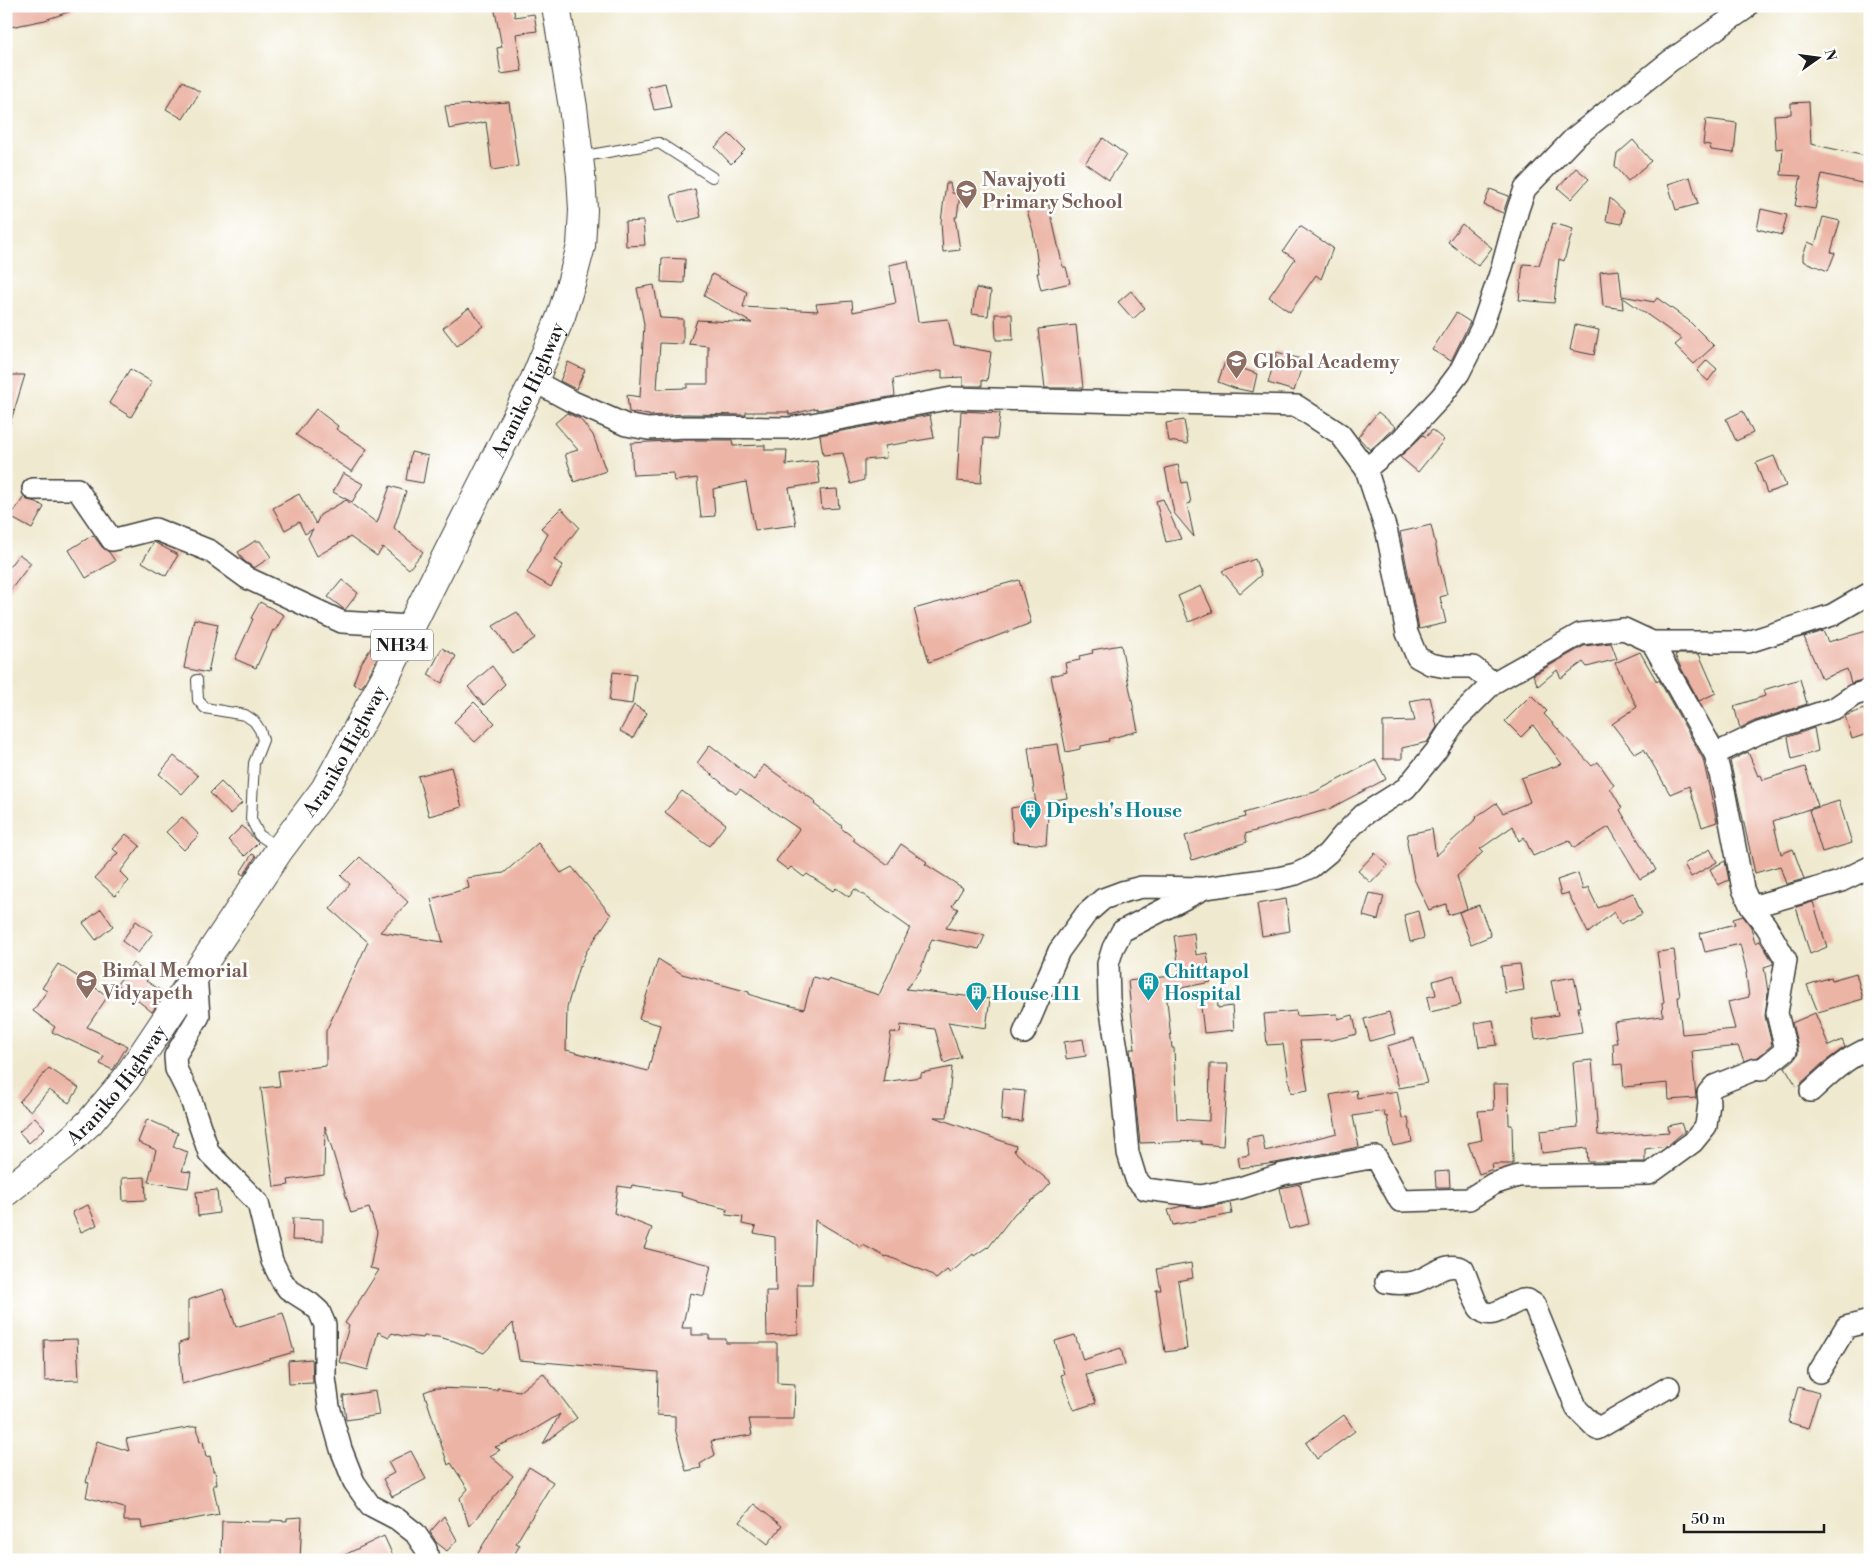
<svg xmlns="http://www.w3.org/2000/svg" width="1876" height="1566" viewBox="0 0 1876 1566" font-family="'Libre Bodoni',serif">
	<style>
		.building { fill: #ecb4a5 }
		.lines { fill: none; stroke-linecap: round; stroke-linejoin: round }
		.service-casing { stroke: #3c3b37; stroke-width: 12 }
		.minor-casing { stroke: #3c3b37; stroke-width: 24 }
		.trunk-casing { stroke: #3c3b37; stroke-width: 30 }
		.service { stroke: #fff; stroke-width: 10 }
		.minor { stroke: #fff; stroke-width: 21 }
		.trunk { stroke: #fff; stroke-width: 28 }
		.labels { text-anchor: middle; stroke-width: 5; stroke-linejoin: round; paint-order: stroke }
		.shield { fill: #fff; stroke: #606060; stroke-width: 1 }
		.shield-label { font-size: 18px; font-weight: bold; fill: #1c1c1c }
		.education-label { font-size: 19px; font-weight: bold; fill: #785e54; stroke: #fff; text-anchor: start }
		.street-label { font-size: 19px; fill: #1c1c1c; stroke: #fff }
		.culture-label { font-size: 19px; font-weight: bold; fill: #0d838f; stroke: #fff; text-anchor: start }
	</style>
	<rect width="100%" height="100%" fill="#fff"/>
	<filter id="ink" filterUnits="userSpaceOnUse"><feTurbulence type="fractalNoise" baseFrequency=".02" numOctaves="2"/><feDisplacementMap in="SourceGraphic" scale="10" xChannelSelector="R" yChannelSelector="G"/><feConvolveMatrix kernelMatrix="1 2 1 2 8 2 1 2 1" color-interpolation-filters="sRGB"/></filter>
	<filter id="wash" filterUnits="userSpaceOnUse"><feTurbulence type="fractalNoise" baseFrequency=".0096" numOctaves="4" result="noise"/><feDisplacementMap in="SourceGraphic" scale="20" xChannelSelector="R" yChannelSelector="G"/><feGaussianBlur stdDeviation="1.12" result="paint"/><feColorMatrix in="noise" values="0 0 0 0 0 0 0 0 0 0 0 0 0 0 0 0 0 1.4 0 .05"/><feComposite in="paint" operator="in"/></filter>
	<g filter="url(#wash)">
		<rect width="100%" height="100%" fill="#efe9cf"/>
		<g id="blocks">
			<!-- building -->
			<path class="building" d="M6 6H74V10L45 20 6 28Z
				M494 6H513L515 17 534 14 537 31 516 34 522 71 501 74 497 48 502 47Z
				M183 81 200 92 183 119 166 109Z
				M665 83 671 107 654 110 648 87Z
				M509 102 518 166 492 170 486 122 449 129 445 106Z
				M1809 102 1811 144 1870 157V185L1822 174 1815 209 1795 206 1801 176 1781 175 1783 148 1776 149 1774 115 1791 114V103Z
				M1706 119 1737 123 1734 153 1711 150 1710 145 1703 144Z
				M729 134 745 150 731 164 715 147Z
				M1103 138 1126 155 1109 180 1085 163Z
				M1633 140 1651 161 1628 181 1615 166 1617 154Z
				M1576 168 1589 179 1571 199 1558 188Z
				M1690 177 1698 204 1676 210 1668 184Z
				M946 183H950L952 193 960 194 957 217H955L960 250 943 252 941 222Z
				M695 189 701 217 678 223 671 195Z
				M1490 189 1509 196 1503 213 1484 205Z
				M1610 198 1624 211 1622 224 1606 221Z
				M1048 202 1063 267H1066L1070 283 1041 290 1037 273H1039L1033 231 1026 207Z
				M1761 209 1787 215 1782 235 1757 229Z
				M1823 217 1840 221 1831 252 1835 253 1828 271 1803 261V255L1808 242 1815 245Z
				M643 221 645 245 626 246 625 222Z
				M1553 223 1573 229 1564 261 1559 259 1554 303 1519 300 1523 264 1539 265Z
				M1462 224 1492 248 1478 266 1448 242Z
				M1300 226 1333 248 1321 279 1316 275 1290 312 1269 297 1295 259 1283 251Z
				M662 258 685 259 684 283 661 282Z
				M908 261 918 322 948 319 954 345 991 352 987 381 982 380V386H963V377L942 378V370L893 379 895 396 817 410V408L789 415V412H746V415L686 414 649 416V415L629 412 627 395 640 397 644 324 637 288 654 285 660 318 683 319V344L660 343 657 389 687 388V384H708V346L689 344 697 320 752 323 704 296 712 274 747 292 743 307 818 311 816 304 852 301 853 312 896 303 889 265Z
				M1619 270 1622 296 1654 302 1657 298 1688 320 1714 346 1694 364 1675 345 1682 339 1622 297 1623 309 1603 306 1600 272Z
				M976 288 991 291 988 316 972 314Z
				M1131 291 1145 308 1133 319 1118 302Z
				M469 308 483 326 457 346 443 328Z
				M1456 313 1470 322 1451 361 1432 350Z
				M995 314H1012L1013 340H996Z
				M1076 325 1083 388H1045L1038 329Z
				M1575 325 1599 330 1594 355 1570 350Z
				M1277 352 1304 360 1294 391 1268 383Z
				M1707 360 1717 369 1708 381 1697 371Z
				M568 362 585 370 576 389 560 381Z
				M1225 362 1257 374 1253 392 1234 388 1218 382Z
				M130 369 152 382 131 417 109 403Z
				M10 375H25L10 424H6V376H10Z
				M316 409 338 426 336 429 367 449 352 472 296 435Z
				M961 411 1000 413 997 439 984 438 981 483 957 481Z
				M1743 411 1753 433 1736 441 1726 419Z
				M1378 412 1396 427 1370 450 1358 437Z
				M567 413 580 419 593 435 606 471 574 482 565 454 578 450 555 423Z
				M930 415 934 438 885 446 886 458 864 460V480L851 484 843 453 823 455 820 435Z
				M1184 420 1188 444 1169 441 1166 423Z
				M1432 430 1444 440 1418 472 1400 457 1423 435 1426 437Z
				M686 440H732L733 446 765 445V450H787L786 465 817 461 820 483 789 488 796 525 755 530 746 482 713 489 715 516 701 517 697 478 674 481 673 473 633 475 631 443Z
				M411 452 428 456 423 483 406 480Z
				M1774 456 1786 486 1767 493 1756 463Z
				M1178 465 1182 483 1187 482 1191 503 1187 504 1194 537 1174 513 1165 468Z
				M343 473 363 484 352 502 333 492Z
				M390 486 406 491 394 528 423 552 409 569 383 547 377 556 350 537 317 556 308 538 313 529 305 534 299 522 285 530 273 508 299 494 316 524 320 515 346 500 377 523Z
				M837 489 839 508 822 509 820 490Z
				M24 497 27 500 37 502 44 507 32 529 10 517Z
				M1163 499 1181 539 1166 542 1156 501Z
				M561 508 579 527 554 560 563 565 551 587 527 573 548 534 541 528Z
				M1431 525 1447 595 1440 597 1446 623 1419 629 1400 532Z
				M93 535 102 547 109 552 115 561 86 578 69 550Z
				M255 541H260L271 557 254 568 244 561 238 552Z
				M154 542 178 555 166 576 142 562Z
				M19 554 31 563 6 596V571Z
				M1255 559 1261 575 1240 593 1222 571Z
				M342 580 358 593 345 610 328 597Z
				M1019 580 1031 623 929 662 914 609Z
				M1201 586 1213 612 1189 622 1178 596Z
				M260 602 284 615 275 631 273 630 256 668 235 659 253 619 251 618Z
				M517 612 535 638 513 654 493 626Z
				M194 619 218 624 208 673 184 668Z
				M1870 630V678L1851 683 1847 669 1822 679 1804 637 1823 631 1828 642Z
				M378 637H387L372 669 362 687 353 684 360 665Z
				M1611 643 1617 659 1587 667 1583 662 1561 678 1557 670 1538 686 1533 675 1584 646Z
				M1121 645 1138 731 1108 739 1109 741 1080 746V749L1066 752 1051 676 1067 672 1065 663 1080 660 1079 656 1093 653 1092 650Z
				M442 648 456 656 442 683 428 675Z
				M1640 652 1657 682 1659 680 1703 759 1717 822 1702 827 1689 786 1670 794 1644 749 1635 754 1612 724 1637 707 1615 663Z
				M1677 654H1699L1716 693 1699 701 1680 666 1675 655Z
				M492 666 505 684 484 705 468 687Z
				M613 672 636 675 632 704 609 701Z
				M1800 679 1807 704 1755 721 1740 728 1734 706 1765 696 1763 690Z
				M1531 695 1547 711 1544 714 1592 766 1598 762 1614 785 1610 788 1622 808 1620 810 1656 870 1640 879 1609 827 1574 848 1569 840 1533 856 1524 837 1519 841 1513 826 1480 849 1483 852 1457 876 1467 909 1448 915 1446 904 1429 910 1414 879 1407 843 1408 834 1432 829 1436 856 1477 818 1476 817 1496 803 1503 813 1530 802 1521 778 1562 764 1533 725 1521 737 1505 721Z
				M1430 697 1437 727 1427 742 1402 748V759H1383V722L1415 721 1410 701Z
				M474 702 495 723 475 742 454 722Z
				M634 705 647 713 633 738 620 731Z
				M1864 709 1870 727V733L1852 739 1845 716Z
				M1814 728 1818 751 1792 759 1788 737Z
				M1058 744 1067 798 1049 801 1046 845 1013 842 1011 808 1036 804 1028 748Z
				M710 745 754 780 764 765 816 802 814 804 842 826 841 828 854 838 853 840 887 865 901 844 927 862 925 864 963 888 952 906 958 909 946 928 985 935 979 949 932 939 920 971 906 989 990 999 986 1028 948 1022 961 1057 944 1063 935 1029 901 1025 900 1033 891 1032 883 1082 921 1077V1073L952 1067 947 1117H934L1016 1146 1014 1151 1051 1183 1042 1193 1015 1213 988 1248 987 1247 974 1256 973 1254 950 1273 947 1270 936 1279 929 1273 887 1256 886 1257 863 1245 861 1248 847 1238V1239L815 1220 812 1284H797L798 1334 767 1336 766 1291H776L775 1237 754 1233 756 1227 742 1224 743 1217 726 1215 727 1209 697 1202V1201L681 1196 682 1193 632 1185 631 1188 618 1186 614 1213 652 1228 644 1248 711 1265 704 1296 690 1293 682 1328H692V1335H709V1339H726V1343H777V1383L795 1384 794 1419H749L752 1435 711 1441 715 1455 700 1464 701 1468 686 1471 675 1428V1416L657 1415 658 1372 519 1360 513 1323 484 1353 454 1341 438 1337 424 1336 423 1338 407 1336 406 1337 392 1333 389 1337 378 1332 368 1370 339 1362 349 1326 345 1323 379 1270 370 1268 377 1232 369 1208 351 1213 325 1126 324 1175 288 1180 289 1185 274 1187 261 1088 280 1086 278 1071 326 1066V1031L368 942 330 909 350 884 341 876 360 857 408 902 380 932 443 942 431 899 469 888 467 878 504 873 538 843 561 873 572 867 611 915 586 952 580 967 579 966 567 1007 566 1050 648 1071 660 1025 639 1019 658 959 682 974 749 992V994L763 999 804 1009 813 977 828 981V979L879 995 910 928 855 889 849 897 836 888 833 891 807 874 804 877 791 867 788 870 776 861 799 829 740 789 736 794 697 763Z
				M1748 752 1758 776 1761 775 1763 780 1805 767 1818 806 1773 821 1781 854 1793 849 1804 879 1786 884 1780 866 1755 873 1730 761Z
				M174 756 198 776 182 794 159 774Z
				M1376 760 1386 779 1329 809 1245 834 1247 842 1192 860 1185 836 1245 817 1244 813 1315 792Z
				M451 767 462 807 429 816 418 776Z
				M221 782 242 803 230 814 210 793Z
				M682 791 726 824 709 846 665 812Z
				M1839 801 1852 843 1822 852 1809 810Z
				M182 817 199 835 184 850 166 832Z
				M242 826 258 843 245 856 228 840Z
				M126 834 140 846 120 872 129 881 115 896 95 878 118 853 113 849Z
				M1710 849 1717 862 1691 877 1684 864Z
				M1375 853 1388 865 1371 883 1358 871Z
				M252 854 256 856 244 875 240 873Z
				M1725 861 1729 880 1718 885 1710 869Z
				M1578 873 1583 890 1588 887 1598 908 1633 893 1642 914 1620 924 1614 912 1588 933 1568 893 1561 895 1557 880Z
				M1370 893 1384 896 1378 920 1363 916Z
				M1286 899 1290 931 1262 936 1257 904Z
				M1813 902 1827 947 1810 954 1796 907Z
				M1479 905 1491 936 1471 944 1459 912Z
				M101 909 113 926 96 940 83 923Z
				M1418 911 1424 938 1410 942 1404 915Z
				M1743 916 1751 927 1755 943 1760 941 1773 962V964L1764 967 1768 992 1765 1016 1772 1045 1758 1057 1744 1061 1738 1046 1692 1051 1696 1098 1669 1100 1668 1083 1624 1087 1622 1064 1614 1065 1613 1043H1617L1614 1022 1663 1016 1662 1003 1664 1002 1657 952 1674 950 1680 997H1678L1682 1034 1735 1029 1728 1002 1749 997 1746 973H1747L1740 944 1705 952 1700 933 1735 924 1733 919Z
				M136 921 153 933 138 953 122 941Z
				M1194 933 1196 955 1207 953 1211 982 1166 991 1172 1048H1174L1177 1119 1209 1121 1210 1064H1228L1223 1146 1201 1144V1141L1140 1143 1130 1049H1135L1128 981 1180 975 1174 936Z
				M133 963 150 976 146 981 165 993 152 1012 117 984Z
				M58 964 108 996 87 1027 127 1046 113 1070 100 1064 104 1056 52 1032 55 1027 33 1011 47 991 42 988Z
				M1520 964 1524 990 1505 993 1501 966Z
				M1856 973 1863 999 1818 1012 1807 985 1831 977 1832 980Z
				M1454 975 1461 1005 1430 1012 1427 997 1436 995 1433 981Z
				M1574 977 1580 1007H1578L1582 1032 1535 1039 1532 1019 1558 1015 1551 981Z
				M1217 996 1218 1008 1232 1006 1234 1030 1204 1033 1200 998Z
				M1296 1011 1297 1016 1337 1014 1338 1019 1353 1015 1357 1034 1333 1040 1300 1041 1308 1090 1291 1093 1283 1044 1267 1045 1264 1014Z
				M1389 1012 1395 1034 1370 1041 1364 1019Z
				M1815 1013 1829 1046 1842 1040 1845 1047 1823 1063 1797 1087 1785 1067 1794 1060 1798 1054V1047L1792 1023Z
				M1493 1020 1497 1045 1479 1047 1475 1023Z
				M1414 1038 1427 1083 1399 1088 1387 1046Z
				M1083 1039 1086 1056 1066 1059 1064 1042Z
				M1592 1060 1598 1135 1608 1136 1669 1132 1668 1126 1681 1123 1684 1131 1686 1130 1667 1146 1645 1149V1162H1588L1587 1148 1542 1153 1540 1131 1578 1127 1573 1062Z
				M49 1068 79 1088 69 1103 49 1090 31 1111 19 1102Z
				M1493 1084H1508L1509 1125H1512L1513 1164H1492L1493 1169 1479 1174 1468 1143 1482 1140 1478 1111 1494 1110Z
				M1003 1089 1025 1091 1022 1122 1001 1120Z
				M1356 1090 1357 1098 1397 1091 1402 1118 1408 1117 1412 1142 1393 1146 1387 1116 1385 1117 1384 1111 1353 1116 1359 1147 1275 1163 1240 1168 1238 1157 1249 1155 1247 1138 1262 1135 1265 1151 1337 1133 1330 1095Z
				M35 1117 45 1128 29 1143 19 1132Z
				M147 1119 178 1133 173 1147 188 1152 182 1171 191 1172 188 1188 148 1182 156 1150 138 1142Z
				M1449 1171 1450 1187H1436L1435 1172Z
				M145 1177 146 1200 123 1201 122 1178Z
				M1300 1184 1309 1224 1289 1229 1280 1188Z
				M217 1190 219 1213 198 1216 196 1192Z
				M1230 1203 1232 1214 1173 1225 1168 1210 1182 1206 1203 1208Z
				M88 1205 97 1225 81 1232 72 1212Z
				M293 1218 323 1219V1241L292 1240Z
				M1191 1263 1193 1278 1178 1281 1187 1349 1165 1352 1156 1290H1161L1157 1269Z
				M223 1289 236 1327 283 1313 294 1352 182 1384 179 1343 188 1340V1300Z
				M1075 1335 1083 1360 1121 1348 1125 1365 1086 1375 1096 1403 1074 1410 1061 1375 1064 1374 1055 1341Z
				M77 1339 79 1380 45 1381 44 1340Z
				M312 1359 313 1383 289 1384 288 1361Z
				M543 1373 577 1418 543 1444 560 1414 525 1435 495 1447 500 1450 490 1456 513 1476 469 1526 460 1498 468 1489 451 1463 448 1465 424 1392 435 1388 497 1390V1388L520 1391Z
				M1798 1387 1819 1393 1808 1428 1788 1422Z
				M375 1391 379 1415 346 1420 343 1396Z
				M1344 1415 1355 1431 1317 1459 1306 1443Z
				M197 1426 200 1442 203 1441 206 1457 210 1456 213 1471H215L217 1485H213L219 1514 142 1529 141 1521H124V1508L86 1497 89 1483 86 1482 97 1441 129 1451 126 1439Z
				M411 1451 426 1479 392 1497 383 1479 394 1473 388 1462Z
				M529 1467 553 1482 516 1543 520 1545 511 1560H474Z
				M754 1504 782 1526 768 1544 740 1522Z
				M444 1516 457 1540 447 1551 436 1542 430 1532Z
				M302 1517 300 1560H221L222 1521 271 1522V1520L287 1521V1518Z
				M384 1536 395 1560H334Z"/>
		</g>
	</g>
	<g filter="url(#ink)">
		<use href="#blocks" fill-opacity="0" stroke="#3c3b37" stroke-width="1"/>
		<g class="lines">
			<defs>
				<path id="service" d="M579 157 659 143 712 177
					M197 680 198 700 205 708 245 715 254 721 260 730 263 740 254 763 251 819 259 835 279 848"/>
				<path id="minor" d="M534 381 571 401 626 425 648 429 686 427 790 428 952 398 1297 406 1340 434 1366 469 1387 533 1407 633 1417 657 1430 664 1446 667H1473L1493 683
					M1366 469 1401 440 1441 397 1459 373 1481 329 1501 271 1518 209 1525 189 1574 138 1670 61 1745 9 1747 6
					M33 489H77L112 540 155 529 210 551 247 578 342 622 411 626
					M1652 642H1748L1832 615 1870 593
					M1715 754 1759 733 1835 708 1854 695 1870 690
					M1205 888 1122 931 1113 948 1108 964 1109 999 1120 1068 1128 1153 1136 1179 1145 1189 1201 1196 1240 1188 1283 1174 1376 1157 1400 1201 1469 1199 1493 1184 1518 1176 1649 1174 1693 1142 1706 1126 1709 1103 1708 1093 1714 1086 1756 1069 1761 1070 1786 1050 1777 1013 1786 960 1766 926 1751 907
					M196 973 199 1016 175 1056 176 1069 190 1097 209 1153 258 1203 272 1261 281 1279 288 1289 310 1303 319 1311 325 1325V1378L329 1407 341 1449 354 1482 370 1505 397 1519 415 1533 426 1549 428 1560
					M1024 1033 1059 951 1086 914 1103 899 1122 892 1142 887 1205 888 1278 878 1296 874 1311 867 1328 853 1343 835 1363 815 1406 788 1436 751 1456 720 1493 683 1580 634 1624 629 1652 642 1715 754 1724 790 1743 889 1751 907 1839 882 1870 867
					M1811 1091C1828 1075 1847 1057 1870 1048
					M1386 1282C1395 1284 1405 1284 1414 1282 1430 1278 1446 1260 1463 1269 1468 1279 1474 1302 1480 1309 1493 1324 1513 1297 1528 1300 1529 1301 1534 1304 1534 1304L1577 1409 1597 1429 1669 1387
					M1819 1372 1846 1327 1870 1321"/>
				<g id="trunk">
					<path id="s1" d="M6 1192 65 1145 90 1122 126 1079 280 849 325 789 386 676 534 381 561 316 572 280 581 246 583 210 581 175 573 107 556 6"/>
				</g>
			</defs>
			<!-- service casing -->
			<use href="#service" class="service-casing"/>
			<!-- minor casing -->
			<use href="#minor" class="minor-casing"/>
			<!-- trunk casing -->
			<use href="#trunk" class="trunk-casing"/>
			<!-- service -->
			<use href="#service" class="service"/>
			<!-- minor -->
			<use href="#minor" class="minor"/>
			<!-- trunk -->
			<use href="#trunk" class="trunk"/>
		</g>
	</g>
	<!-- icons -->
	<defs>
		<symbol id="school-pin" viewBox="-11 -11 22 30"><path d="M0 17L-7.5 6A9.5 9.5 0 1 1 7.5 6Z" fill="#8d6e63" stroke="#fff"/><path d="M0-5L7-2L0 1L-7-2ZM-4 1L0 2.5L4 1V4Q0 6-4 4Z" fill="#fff"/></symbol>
		<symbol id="building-pin" viewBox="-11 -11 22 30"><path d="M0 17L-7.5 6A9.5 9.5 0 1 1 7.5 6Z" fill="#0f9aa8" stroke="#fff"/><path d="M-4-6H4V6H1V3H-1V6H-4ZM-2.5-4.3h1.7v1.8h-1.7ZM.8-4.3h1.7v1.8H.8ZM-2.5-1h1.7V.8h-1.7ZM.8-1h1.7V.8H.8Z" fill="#fff"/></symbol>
	</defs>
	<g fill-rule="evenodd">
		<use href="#school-pin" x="954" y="178" width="25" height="34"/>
		<use href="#school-pin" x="1224" y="348" width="25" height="34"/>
		<use href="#building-pin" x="1018" y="798" width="25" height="34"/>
		<use href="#school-pin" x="74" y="968" width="25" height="34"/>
		<use href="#building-pin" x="1136" y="970" width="25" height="34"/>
		<use href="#building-pin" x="964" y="980" width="25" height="34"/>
	</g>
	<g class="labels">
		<!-- shield labels -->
		<rect class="shield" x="371" y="629.5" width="62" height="31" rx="4"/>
		<g class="shield-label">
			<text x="402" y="651">NH34</text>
		</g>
		<!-- education labels -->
		<g class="education-label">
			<text x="982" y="186">Navajyoti<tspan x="982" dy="22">Primary School</tspan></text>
			<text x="1253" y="368">Global Academy</text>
			<text x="102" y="977">Bimal Memorial<tspan x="102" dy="22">Vidyapeth</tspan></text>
		</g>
		<!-- street labels -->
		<g class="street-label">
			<text dy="7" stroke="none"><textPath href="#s1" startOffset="965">Araniko Highway</textPath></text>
			<text dy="7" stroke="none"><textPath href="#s1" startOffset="560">Araniko Highway</textPath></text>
			<text dy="7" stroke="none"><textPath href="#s1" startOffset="155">Araniko Highway</textPath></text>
		</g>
		<!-- culture labels -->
		<g class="culture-label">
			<text x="1046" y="817">Dipesh's House</text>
			<text x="1164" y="978">Chittapol<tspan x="1164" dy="22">Hospital</tspan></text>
			<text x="992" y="1000">House 111</text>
		</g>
	</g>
	<!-- margin -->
	<rect width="1876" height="1566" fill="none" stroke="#fff" stroke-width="25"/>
	<!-- north arrow -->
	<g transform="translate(1818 58) rotate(76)" stroke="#ffffff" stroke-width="4" paint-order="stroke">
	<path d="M0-4L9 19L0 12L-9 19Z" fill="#1c1c1c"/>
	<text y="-8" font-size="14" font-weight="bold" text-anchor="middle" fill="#1c1c1c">N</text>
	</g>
	<!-- scale -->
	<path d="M1684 1524v8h140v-8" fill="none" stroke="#1c1c1c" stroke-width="2.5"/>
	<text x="1691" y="1524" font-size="15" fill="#1c1c1c" stroke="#ffffff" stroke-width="4" paint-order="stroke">50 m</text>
</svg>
